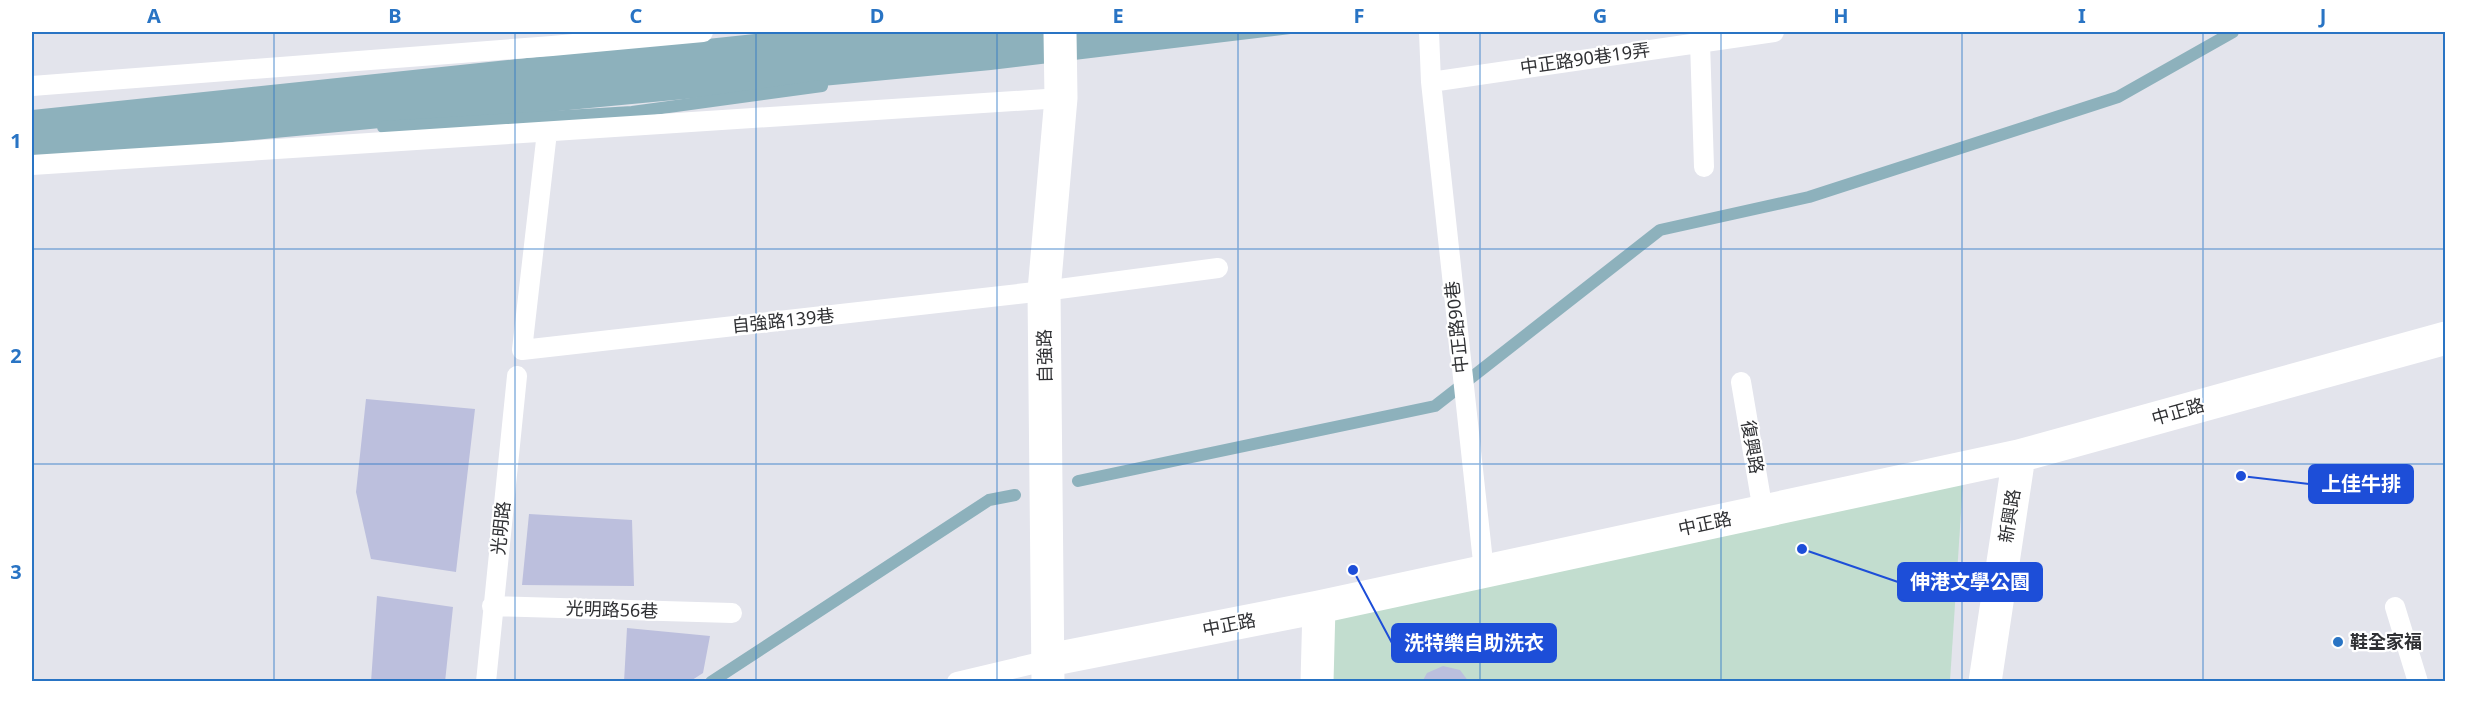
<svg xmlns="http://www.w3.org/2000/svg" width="2477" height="713" viewBox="0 0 2477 713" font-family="'Noto Sans','Noto Sans TC',sans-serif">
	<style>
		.green { fill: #c2ddcf }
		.water { fill: #8db1bc }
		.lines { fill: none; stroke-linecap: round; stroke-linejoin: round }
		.stream { stroke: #8db1bc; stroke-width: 12 }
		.building { fill: #bcbfdd }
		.service { stroke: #fff; stroke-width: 20 }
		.minor { stroke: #fff; stroke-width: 33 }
		.grid { fill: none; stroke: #2974c4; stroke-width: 1.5; stroke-opacity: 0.55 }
		.poi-dot { fill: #2974c4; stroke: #fff; stroke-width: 2 }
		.labels { text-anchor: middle; stroke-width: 4.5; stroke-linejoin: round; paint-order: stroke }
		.street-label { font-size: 18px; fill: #303134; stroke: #fff }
		.poi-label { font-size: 18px; font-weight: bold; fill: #303134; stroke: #fff; text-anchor: start }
		.leader { fill: none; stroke: #1d4ed8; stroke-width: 2 }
		.callout-dot { fill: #1d4ed8; stroke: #fff; stroke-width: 2 }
		.callout { fill: #1d4ed8; stroke: #1d4ed8; stroke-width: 2 }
		.callout-label { font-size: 20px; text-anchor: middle; font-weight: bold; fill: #fff }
		.neatline { fill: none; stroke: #2974c4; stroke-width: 2 }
		.grid-label { font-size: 20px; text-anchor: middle; font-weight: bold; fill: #2974c4 }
	</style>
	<rect width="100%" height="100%" fill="#e3e4ec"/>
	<!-- green -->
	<path class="green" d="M1963 482 1950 681 1329 682V617Z"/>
	<!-- water -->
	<path class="water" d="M774 32H1307L991 70 32 161V110Z"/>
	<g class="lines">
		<!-- stream -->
		<path class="stream" d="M383 127 632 112 822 86
			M1078 481 1435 406 1660 230 1809 197 2118 97 2233 32
			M711 682 989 500 1015 495"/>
	</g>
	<!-- building -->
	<path class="building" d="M366 399 475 409 456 572 371 559 356 492Z
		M529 514 632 520 634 586 522 585Z
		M377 596 453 607 445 682H371Z
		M627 628 710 636 703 673 689 682H624Z
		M1443 666 1460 670 1469 682H1422L1427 673Z"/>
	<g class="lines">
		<!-- service -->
		<path class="service" d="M1429 32 1431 82 1484 571
			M1700 42 1704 167
			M1431 82 1774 32
			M32 86 552 46 703 32
			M547 132 522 350 1044 291 1218 268
			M32 165 1061 98
			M1741 382 1763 511
			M492 606 732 613
			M2395 607 2418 682
			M486 682 517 376
			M957 682 1049 660"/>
		<!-- minor -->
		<path class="minor" d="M1049 660 1319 607 2019 456 2446 338
			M1048 682 1044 291 1061 98 1060 32
			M1317 682 1319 607
			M1985 682 2019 456"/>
	</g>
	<!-- grid -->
	<path class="grid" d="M274 32V682M515 32V682M756 32V682M997 32V682M1238 32V682M1480 32V682M1721 32V682M1962 32V682M2203 32V682M32 249H2446M32 464H2446"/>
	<!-- markers -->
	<circle class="poi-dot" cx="2338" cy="642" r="6"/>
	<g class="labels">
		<!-- street labels -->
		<g class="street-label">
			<text transform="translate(1585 59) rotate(-8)" y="6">中正路90巷19弄</text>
			<text transform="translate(783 321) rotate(-6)" y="6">自強路139巷</text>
			<text transform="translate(1457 327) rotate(-96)" y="6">中正路90巷</text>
			<text transform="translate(1045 356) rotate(-91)" y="6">自強路</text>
			<text transform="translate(2178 412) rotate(-16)" y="6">中正路</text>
			<text transform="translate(1752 447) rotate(80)" y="6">復興路</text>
			<text transform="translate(2010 516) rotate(-81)" y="6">新興路</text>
			<text transform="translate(1705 524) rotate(-12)" y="6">中正路</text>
			<text transform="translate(501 528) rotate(-84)" y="6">光明路</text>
			<text transform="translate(612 610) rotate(2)" y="6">光明路56巷</text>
			<text transform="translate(1229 625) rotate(-11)" y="6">中正路</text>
		</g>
		<!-- poi labels -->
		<g class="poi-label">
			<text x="2350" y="648">鞋全家福</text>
		</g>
	</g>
	<!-- callouts -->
	<path class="leader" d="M2241 476L2309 484M1802 549L1898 582M1353 570L1392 643"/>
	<g class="callout-dot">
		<circle cx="2241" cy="476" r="6"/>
		<circle cx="1802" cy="549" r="6"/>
		<circle cx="1353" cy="570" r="6"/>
	</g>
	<g class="callout">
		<rect x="2309" y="465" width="104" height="38" rx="6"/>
		<rect x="1898" y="563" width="144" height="38" rx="6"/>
		<rect x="1392" y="624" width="164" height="38" rx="6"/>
	</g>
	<g class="callout-label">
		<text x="2361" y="491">上佳牛排</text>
		<text x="1970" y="589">伸港文學公園</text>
		<text x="1474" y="650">洗特樂自助洗衣</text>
	</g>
	<!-- border -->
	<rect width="2477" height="713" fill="none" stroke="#ffffff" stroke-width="66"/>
	<rect x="33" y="33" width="2411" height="647" class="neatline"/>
	<g class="grid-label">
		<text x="154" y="23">A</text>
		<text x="395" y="23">B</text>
		<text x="636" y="23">C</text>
		<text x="877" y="23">D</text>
		<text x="1118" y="23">E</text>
		<text x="1359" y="23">F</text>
		<text x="1600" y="23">G</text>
		<text x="1841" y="23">H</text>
		<text x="2082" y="23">I</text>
		<text x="2323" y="23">J</text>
		<text x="16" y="148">1</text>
		<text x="16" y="363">2</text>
		<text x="16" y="579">3</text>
	</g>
</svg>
